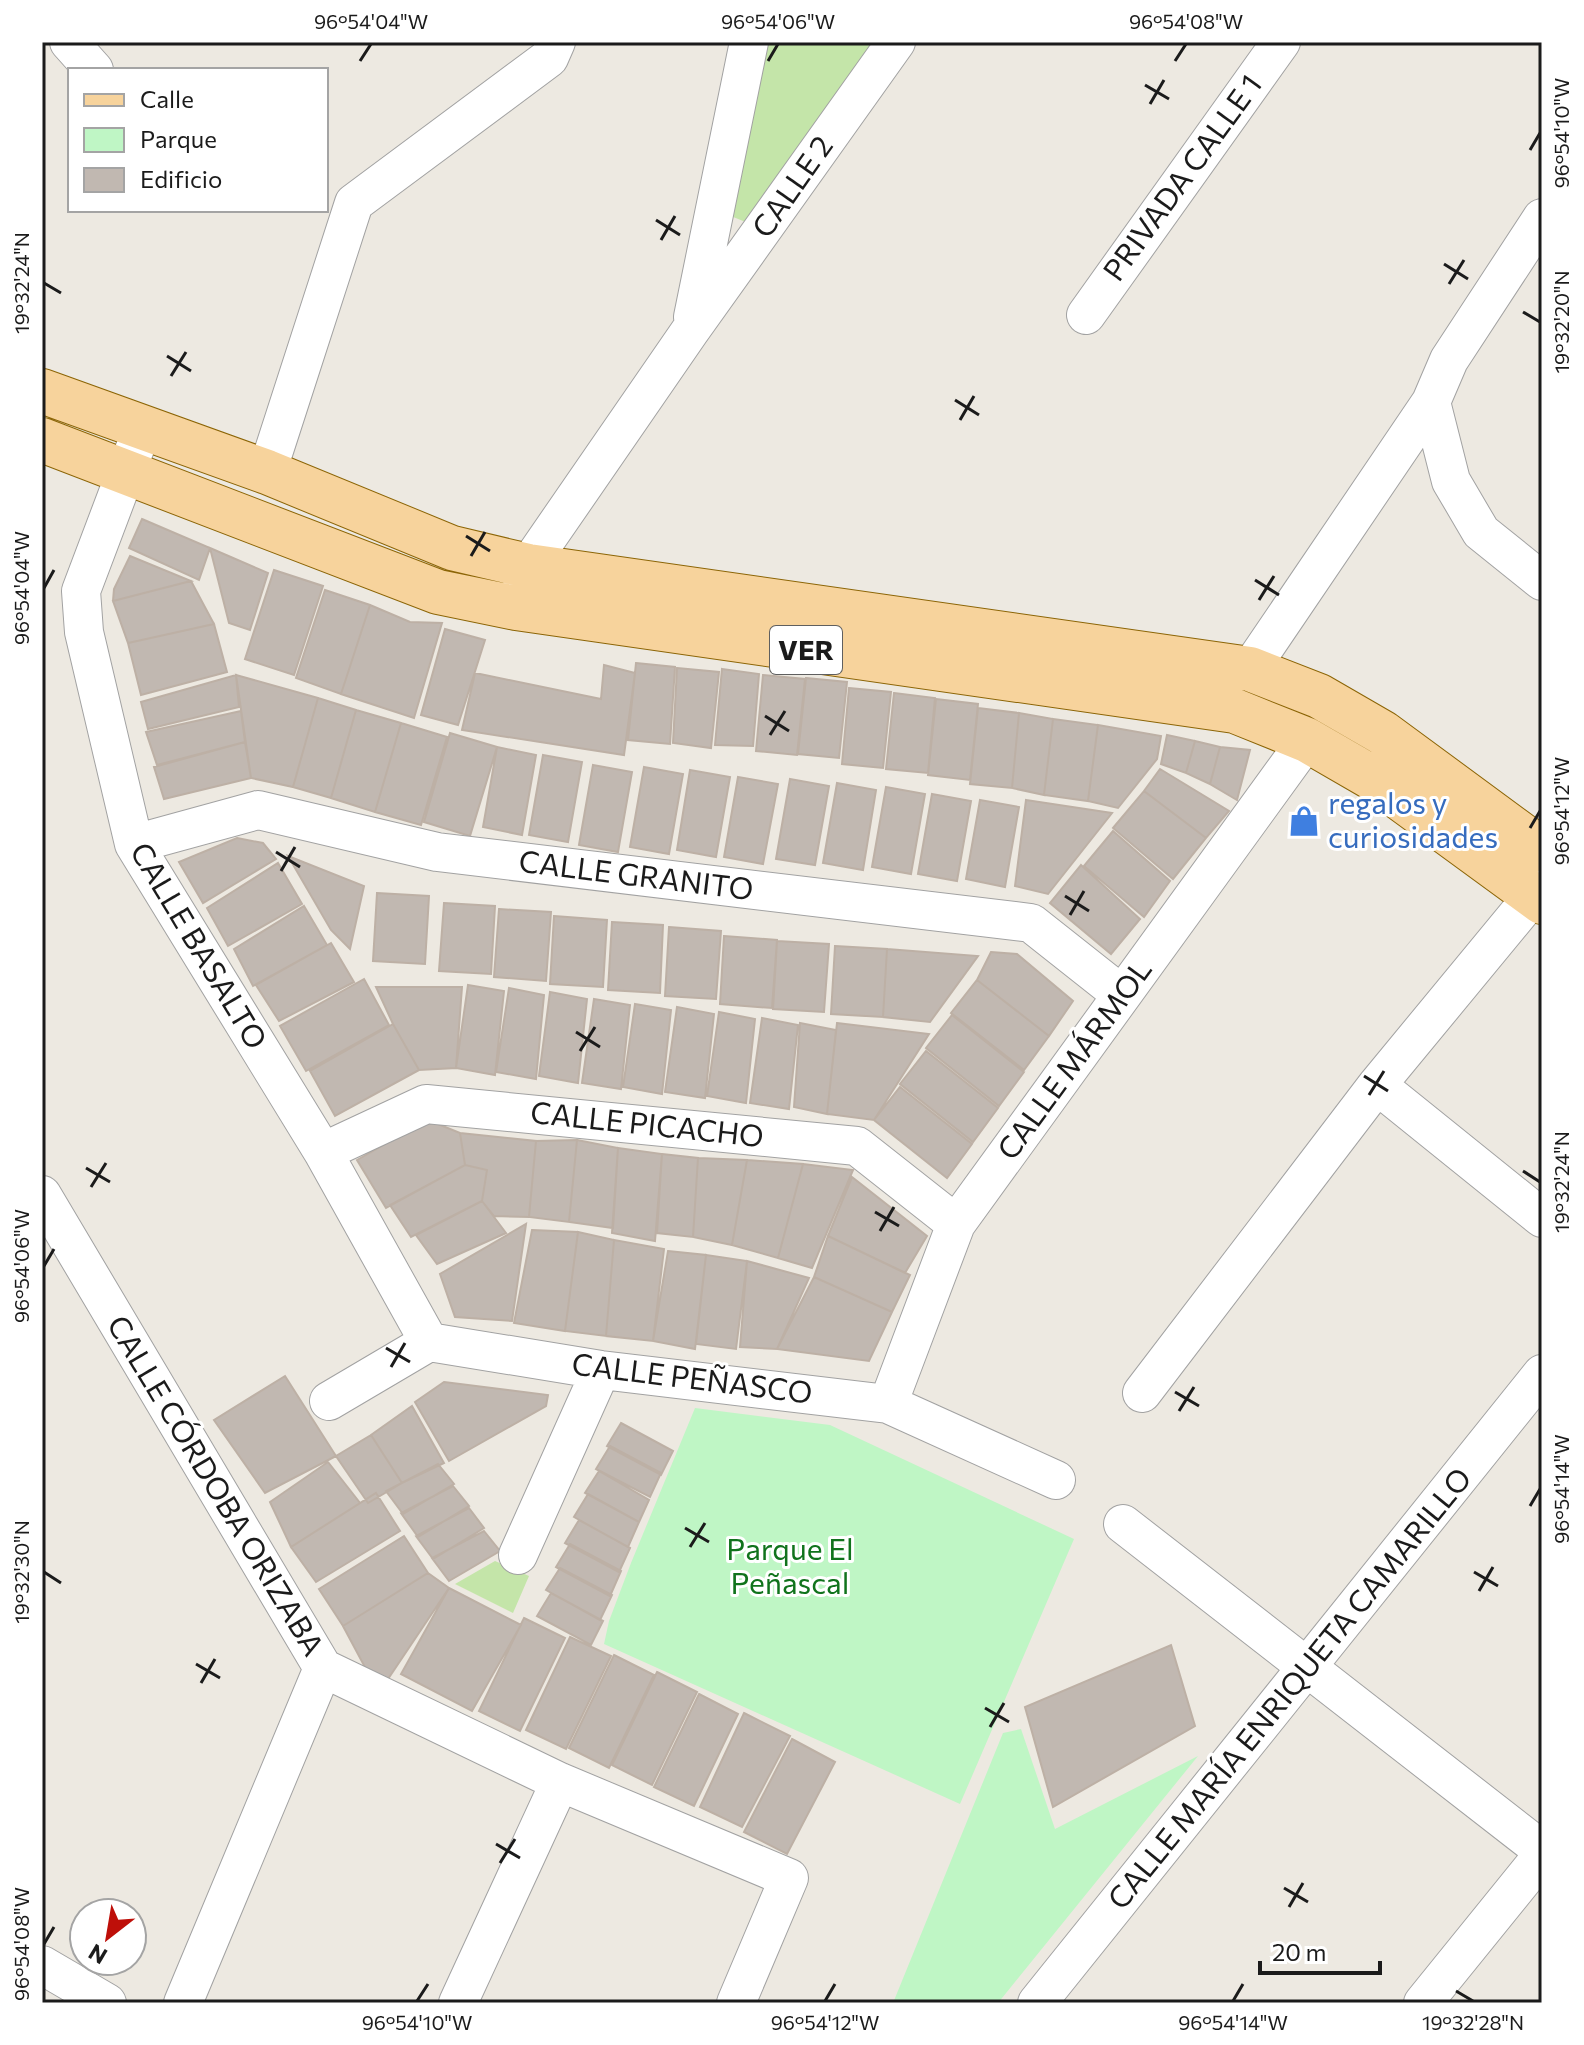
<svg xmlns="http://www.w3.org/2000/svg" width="1584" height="2045" viewBox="0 0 1584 2045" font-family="Commissioner,sans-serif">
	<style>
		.grass { fill: #c4e5a9 }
		.park { fill: #bff6c5 }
		.building { fill: #c1b8b1; stroke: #bdb0a5; stroke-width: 2 }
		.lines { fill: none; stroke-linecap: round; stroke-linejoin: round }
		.street-casing { stroke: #a2a2a2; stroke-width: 40 }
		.primary-casing { stroke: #8c6506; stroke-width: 46 }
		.street { stroke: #fff; stroke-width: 38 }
		.primary { stroke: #f7d39c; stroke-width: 44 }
		.ticks { fill: none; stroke: #1b1b1b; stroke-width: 3 }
		.labels { text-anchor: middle; stroke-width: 6; stroke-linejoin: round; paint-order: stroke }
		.shield { fill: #fff; stroke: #5f5f5f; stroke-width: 2 }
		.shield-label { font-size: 28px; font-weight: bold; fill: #1b1b1b }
		.street-label { font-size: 30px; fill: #1b1b1b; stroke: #fff }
		.shop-label { font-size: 30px; fill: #366cbe; stroke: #fff; text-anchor: start }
		.park-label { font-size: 30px; fill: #10731c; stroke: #fff }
		.neatline { fill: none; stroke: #1b1b1b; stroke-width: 3 }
		.ticks-label { font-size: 20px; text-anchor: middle; fill: #1b1b1b }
	</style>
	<rect width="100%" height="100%" fill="#ede9e1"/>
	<!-- grass -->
	<path class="grass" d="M762 42H877L748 223 721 212Z
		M495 1561 529 1576 513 1613 455 1584Z"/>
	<!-- park -->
	<path class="park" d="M695 1408 830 1425 1074 1539 960 1804 604 1644 609 1621 631 1563Z
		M1021 1729 1055 1829 1198 1756 998 2003H893L1003 1733Z"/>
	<!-- building -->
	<path class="building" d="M142 519 210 548 199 580 129 548Z
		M210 548 268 573 250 630 229 623Z
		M130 556 191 581 113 601 114 589Z
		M274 570 323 586 294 675 245 659Z
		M191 581 214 624 128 643 113 601Z
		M325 590 370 605 341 694 296 678Z
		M370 605 410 622 442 623 414 718 341 694Z
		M214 624 227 672 141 695 128 643Z
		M445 629 485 640 458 725 421 715Z
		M636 663 675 667 670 744 628 740Z
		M604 665 635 673 624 755 462 730 475 673 601 699Z
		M677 668 719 672 711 748 673 743Z
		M722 669 759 674 753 746 715 745Z
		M236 675 239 707 148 729 141 702Z
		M236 675 318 698 293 787 251 778Z
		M763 675 805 679 797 755 756 751Z
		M806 678 847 682 839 758 798 754Z
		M849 688 891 692 883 768 842 764Z
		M894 693 935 698 928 773 886 769Z
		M318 698 356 710 331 798 293 787Z
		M936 699 978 704 970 780 928 775Z
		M978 708 1019 713 1012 788 970 784Z
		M356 710 401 723 375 812 331 798Z
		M241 711 245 742 157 765 146 732Z
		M1019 713 1053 719 1044 795 1012 788Z
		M1053 719 1098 725 1088 801 1044 795Z
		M401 723 447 737 421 825 375 812Z
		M1098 725 1161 736 1157 759 1118 808 1088 801Z
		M450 733 497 747 470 836 424 822Z
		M1167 735 1195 741 1186 773 1161 764Z
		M1195 741 1220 747 1210 784 1186 773Z
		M245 742 251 778 164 799 154 767Z
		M497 747 536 755 522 835 483 827Z
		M1220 747 1250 750 1237 800 1210 784Z
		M543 755 582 762 568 842 529 835Z
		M593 765 632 772 618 852 579 845Z
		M644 767 683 774 669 854 630 847Z
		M1160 769 1229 811 1206 838 1144 791Z
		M690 770 730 777 716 857 677 850Z
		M738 777 778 784 763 864 724 857Z
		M790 779 829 786 815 865 776 859Z
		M837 783 876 790 863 870 823 863Z
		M886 787 925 794 911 874 872 867Z
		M1144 791 1206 838 1173 879 1113 828Z
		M932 794 971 801 957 881 918 874Z
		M980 800 1019 807 1005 887 966 879Z
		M1026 800 1112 813 1048 894 1015 886Z
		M1113 831 1170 881 1144 917 1084 866Z
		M237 838 263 843 276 859 203 903 179 862Z
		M288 856 364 886 350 949 331 930Z
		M278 863 302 904 228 946 207 908Z
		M1081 865 1140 919 1111 954 1050 903Z
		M377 893 429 896 425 964 373 961Z
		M444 903 495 906 491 974 439 971Z
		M304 906 327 945 253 986 234 949Z
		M499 909 551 912 546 981 494 977Z
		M554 916 607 920 603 987 550 984Z
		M612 922 663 925 660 993 608 990Z
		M669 927 721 931 716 999 665 996Z
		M724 936 777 940 772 1008 720 1004Z
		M777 941 829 944 824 1012 773 1009Z
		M331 943 354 982 279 1021 256 985Z
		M835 946 887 949 883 1017 831 1014Z
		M887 949 978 956 930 1022 883 1017Z
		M991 952 1017 954 1073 1001 1049 1036 977 980Z
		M364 979 389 1025 306 1071 280 1026Z
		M977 980 1049 1036 1024 1070 951 1013Z
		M468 985 504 991 495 1075 456 1068Z
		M376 987H462L456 1068 419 1070 393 1024Z
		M509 988 544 995 536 1079 496 1072Z
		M550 992 587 999 578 1083 539 1076Z
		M594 999 630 1005 621 1089 582 1083Z
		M635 1004 671 1010 662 1094 623 1087Z
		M677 1007 714 1014 705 1098 665 1092Z
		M719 1012 755 1019 746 1103 707 1096Z
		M952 1015 1024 1072 999 1106 926 1048Z
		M762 1018 798 1025 789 1109 750 1103Z
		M800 1023 836 1030 827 1114 794 1107Z
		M837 1023 929 1034 874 1120 827 1114Z
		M393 1024 419 1070 335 1116 310 1071Z
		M926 1051 998 1108 973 1142 900 1084Z
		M900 1087 972 1144 947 1178 874 1120Z
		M428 1120 460 1133 465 1165 386 1208 357 1160Z
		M460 1133 536 1141 529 1217 494 1216 482 1201 487 1170 465 1165Z
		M577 1140 618 1148 613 1228 569 1222Z
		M577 1140 569 1222 529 1217 536 1141Z
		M618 1148 662 1154 655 1241 612 1233Z
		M662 1154 698 1158 693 1237 657 1233Z
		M698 1158 747 1160 732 1245 693 1237Z
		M747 1160 803 1164 778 1258 732 1245Z
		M803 1164 853 1170 812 1268 778 1258Z
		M465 1165 487 1170 482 1201 411 1237 390 1205Z
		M852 1177 927 1236 905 1273 828 1236Z
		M482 1201 506 1233 437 1264 416 1235Z
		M526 1224 512 1321 455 1317 440 1274Z
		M532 1230 578 1232 565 1331 514 1323Z
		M578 1232 614 1240 606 1336 565 1331Z
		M828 1236 910 1275 892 1312 814 1277Z
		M614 1240 664 1249 653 1341 606 1336Z
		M668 1251 706 1255 695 1349 653 1341Z
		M706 1255 747 1261 736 1349 696 1344Z
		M747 1261 809 1278 777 1349 740 1347Z
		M814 1277 892 1312 869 1361 777 1349Z
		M285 1376 336 1456 265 1493 214 1420Z
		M444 1382 548 1395 546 1406 449 1461 415 1402Z
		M412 1406 444 1463 402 1483 371 1435Z
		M621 1423 673 1451 661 1475 607 1446Z
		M371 1435 402 1483 368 1503 336 1456Z
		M610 1446 661 1473 650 1497 596 1469Z
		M328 1462 360 1503 291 1547 270 1502Z
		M438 1464 454 1484 403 1514 386 1491Z
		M599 1471 649 1500 639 1522 585 1493Z
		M453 1486 469 1506 418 1537 401 1513Z
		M376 1493 400 1531 316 1582 291 1547Z
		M588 1494 639 1522 628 1547 574 1517Z
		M469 1508 484 1528 433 1559 416 1536Z
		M579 1520 630 1548 619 1572 565 1543Z
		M484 1531 500 1551 449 1581 432 1558Z
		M404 1536 428 1573 343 1626 319 1589Z
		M570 1544 621 1571 610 1596 556 1567Z
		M560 1568 612 1595 600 1620 546 1590Z
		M428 1573 449 1588 388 1679 367 1671 343 1626Z
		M449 1588 521 1625 472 1711 401 1674Z
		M551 1593 603 1621 591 1645 537 1616Z
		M524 1618 565 1638 520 1731 479 1711Z
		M570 1637 611 1656 566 1749 526 1730Z
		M1171 1645 1195 1726 1053 1807 1025 1707Z
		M614 1655 654 1675 609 1768 569 1748Z
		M657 1672 697 1692 652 1785 612 1765Z
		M699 1694 738 1714 694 1806 654 1787Z
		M744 1713 790 1736 742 1827 700 1807Z
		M792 1739 835 1762 787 1854 744 1832Z"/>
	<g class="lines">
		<defs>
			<path id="street" d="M69 42 94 70
				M1086 315 1281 42
				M693 317 749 42
				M1431 402 1451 481 1481 532 1542 581
				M143 427 81 591 84 632 134 844 323 1152 429 1342
				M267 472 354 203 549 58 556 42
				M521 590 528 566 690 331 896 42
				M1250 669 1431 402 1449 360 1542 218
				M134 844 258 810 437 852 1031 923 1122 995
				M1377 1085 1542 1218
				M323 1152 426 1104 857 1146 956 1224
				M42 1195 323 1668 560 1782 789 1878 736 2003
				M1142 1393 1377 1085 1542 885
				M329 1401 429 1342 601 1370 888 1404 1056 1480
				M888 1404 956 1224 1307 740
				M1123 1524 1542 1850
				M518 1555 601 1370
				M42 1965 107 2003
				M183 2003 323 1668
				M458 2003 560 1782
				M1037 2003 1542 1374
				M1423 2003 1542 1856"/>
			<path id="primary" d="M42 391 267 472 452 548 528 566 1250 669 1319 696 1383 733 1542 850
				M42 440 438 592 516 608 1235 711 1307 740 1371 777 1542 902"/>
		</defs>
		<!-- street casing -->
		<use href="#street" class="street-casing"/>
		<!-- primary casing -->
		<use href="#primary" class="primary-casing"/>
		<!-- street -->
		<use href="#street" class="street"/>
		<!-- primary -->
		<use href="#primary" class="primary"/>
	</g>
	<!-- ticks -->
	<path class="ticks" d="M360 61 371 44M768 61 778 44M1175 61 1186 44M1145 85 1169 99M1150 104 1164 80M1530 150 1540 133M656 220 680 235M661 240 675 216M1444 264 1468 279M44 283 61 293M1449 284 1464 260M1523 312 1540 322M167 356 191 371M171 376 186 352M955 400 979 415M960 420 974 396M466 536 490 551M471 556 485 532M1255 580 1279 595M44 588 54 570M1259 600 1274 576M765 716 789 731M770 735 785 711M1530 828 1540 811M276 852 300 867M281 871 295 847M1065 896 1089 911M1070 915 1084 891M576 1032 600 1047M580 1051 595 1027M1364 1076 1388 1091M1369 1095 1384 1071M86 1168 110 1182M1523 1171 1540 1182M91 1187 106 1163M875 1212 899 1226M880 1231 894 1207M44 1266 54 1249M386 1348 410 1362M391 1367 405 1343M1175 1392 1199 1406M1179 1411 1194 1387M1530 1506 1540 1489M685 1528 709 1542M690 1547 705 1523M44 1572 61 1583M1474 1572 1498 1586M1479 1591 1493 1567M196 1664 220 1678M201 1683 215 1659M985 1708 1009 1722M990 1727 1004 1703M496 1844 520 1858M500 1863 515 1839M1284 1888 1308 1902M1289 1907 1303 1883M44 1944 54 1927M1456 1991 1473 2001M417 2001 428 1984M825 2001 835 1984M1233 2001 1243 1984"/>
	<!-- icons -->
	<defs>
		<symbol id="shop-bare" viewBox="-9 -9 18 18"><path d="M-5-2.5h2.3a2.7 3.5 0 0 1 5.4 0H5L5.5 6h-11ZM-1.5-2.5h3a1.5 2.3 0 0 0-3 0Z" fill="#3f7fe0" stroke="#fff" stroke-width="2.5" paint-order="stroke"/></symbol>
	</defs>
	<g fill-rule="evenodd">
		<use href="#shop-bare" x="1282" y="799" width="44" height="44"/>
	</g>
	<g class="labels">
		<!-- shield labels -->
		<rect class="shield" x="770" y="626" width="72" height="48" rx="6"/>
		<g class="shield-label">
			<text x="806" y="660">VER</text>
		</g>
		<!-- street labels -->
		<g class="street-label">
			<text transform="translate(1183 178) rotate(-54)" y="10">PRIVADA CALLE 1</text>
			<text transform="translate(793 187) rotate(-55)" y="10">CALLE 2</text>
			<text transform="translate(636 876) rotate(7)" y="10">CALLE GRANITO</text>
			<text transform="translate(198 946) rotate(59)" y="10">CALLE BASALTO</text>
			<text transform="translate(1075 1060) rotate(-54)" y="10">CALLE MÁRMOL</text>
			<text transform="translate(647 1125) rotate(6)" y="10">CALLE PICACHO</text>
			<text transform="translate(692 1379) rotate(7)" y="10">CALLE PEÑASCO</text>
			<text transform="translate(215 1486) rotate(59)" y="10">CALLE CÓRDOBA ORIZABA</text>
			<text transform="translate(1290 1689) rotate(-51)" y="10">CALLE MARÍA ENRIQUETA CAMARILLO</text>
		</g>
		<!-- shop labels -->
		<g class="shop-label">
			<text x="1328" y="814">regalos y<tspan x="1328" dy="34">curiosidades</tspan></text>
		</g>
		<!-- park labels -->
		<g class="park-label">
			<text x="790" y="1560">Parque El<tspan x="790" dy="34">Peñascal</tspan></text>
		</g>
	</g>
	<!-- border -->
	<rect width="1584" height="2045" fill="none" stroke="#ffffff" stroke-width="88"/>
	<!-- legend -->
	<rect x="68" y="68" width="260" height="144" fill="#ffffff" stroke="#a4a4a4" stroke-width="2"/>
	<rect x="84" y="94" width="40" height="12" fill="#f7d39c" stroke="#a4a4a4" stroke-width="2"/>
	<text x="140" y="108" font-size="24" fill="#1b1b1b">Calle</text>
	<rect x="84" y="128" width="40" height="24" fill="#bff6c5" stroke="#a4a4a4" stroke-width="2"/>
	<text x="140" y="148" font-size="24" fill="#1b1b1b">Parque</text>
	<rect x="84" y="168" width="40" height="24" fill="#c1b8b1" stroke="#a4a4a4" stroke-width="2"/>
	<text x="140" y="188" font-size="24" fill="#1b1b1b">Edificio</text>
	<!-- north arrow -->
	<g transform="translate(108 1937) rotate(211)"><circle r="38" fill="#ffffff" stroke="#a4a4a4" stroke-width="2"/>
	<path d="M0-6L14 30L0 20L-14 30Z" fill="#be0f09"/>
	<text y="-12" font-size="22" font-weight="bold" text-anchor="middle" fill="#1b1b1b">N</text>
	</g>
	<!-- scale -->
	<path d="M1260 1961v12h120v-12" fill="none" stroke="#1b1b1b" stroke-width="4"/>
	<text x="1272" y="1961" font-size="24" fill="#1b1b1b" stroke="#ffffff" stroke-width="6" paint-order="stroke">20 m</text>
	<rect x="44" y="44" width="1496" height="1957" class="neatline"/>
	<g class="ticks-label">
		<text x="371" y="29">96°54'04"W</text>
		<text x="778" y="29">96°54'06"W</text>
		<text x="1186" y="29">96°54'08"W</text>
		<text transform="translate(1562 133) rotate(-90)" y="7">96°54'10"W</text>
		<text transform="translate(22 283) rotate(-90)" y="7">19°32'24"N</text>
		<text transform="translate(1562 322) rotate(-90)" y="7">19°32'20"N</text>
		<text transform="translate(22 588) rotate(-90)" y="7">96°54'04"W</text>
		<text transform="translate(1562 811) rotate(-90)" y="7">96°54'12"W</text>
		<text transform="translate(1562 1182) rotate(-90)" y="7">19°32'24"N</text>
		<text transform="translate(22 1266) rotate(-90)" y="7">96°54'06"W</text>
		<text transform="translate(1562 1489) rotate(-90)" y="7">96°54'14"W</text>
		<text transform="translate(22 1572) rotate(-90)" y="7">19°32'30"N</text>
		<text transform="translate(22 1944) rotate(-90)" y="7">96°54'08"W</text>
		<text x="417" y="2030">96°54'10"W</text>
		<text x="825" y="2030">96°54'12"W</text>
		<text x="1233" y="2030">96°54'14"W</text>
		<text x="1473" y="2030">19°32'28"N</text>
	</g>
</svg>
